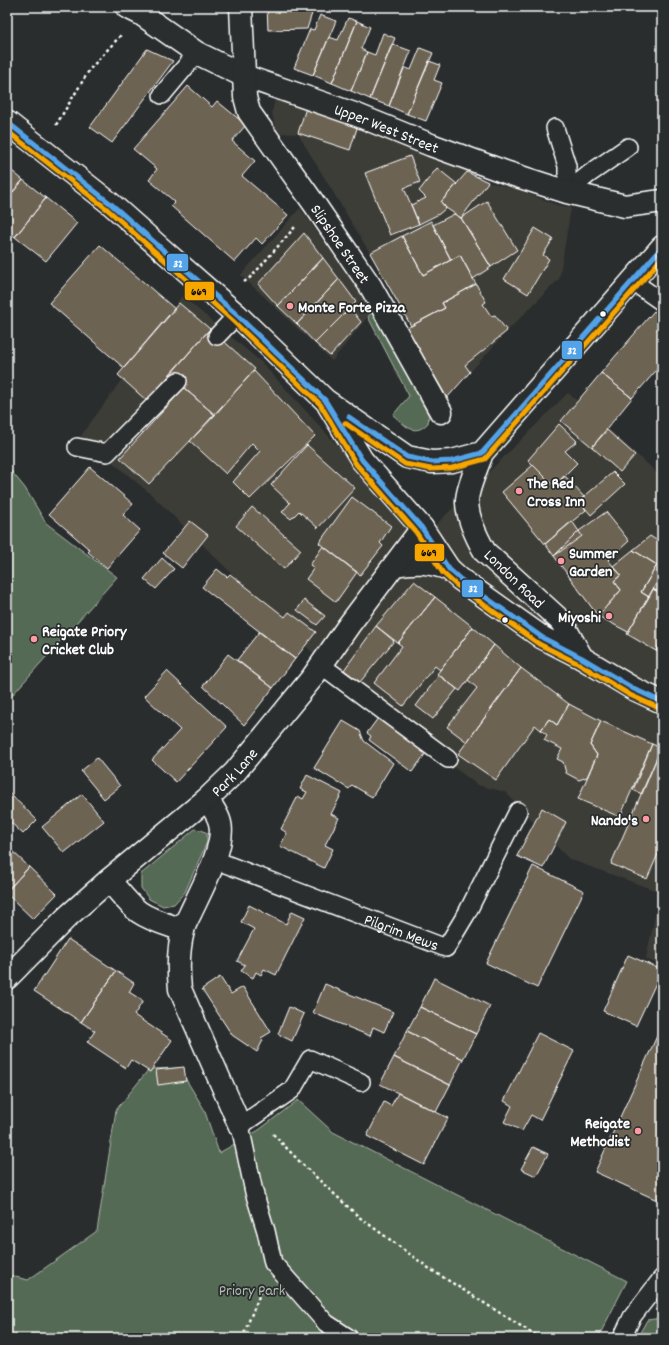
<svg xmlns="http://www.w3.org/2000/svg" width="669" height="1345" viewBox="0 0 669 1345" font-family="Dekko,sans-serif">
	<style>
		.built { fill: #3e3d39 }
		.green { fill: #556a54; stroke: #aab4aa }
		.building { fill: #6c6353; stroke: #fff }
		.lines { fill: none; stroke-linecap: round; stroke-linejoin: round }
		.lane-casing { stroke: #fff; stroke-width: 20 }
		.street-casing { stroke: #fff; stroke-width: 25 }
		.secondary-casing { stroke: #fff; stroke-width: 25 }
		.primary-casing { stroke: #fff; stroke-width: 25 }
		.path { stroke: #fff; stroke-width: 2.5; stroke-dasharray: 3 3; stroke-linecap: butt }
		.lane { stroke: #2a2d2e; stroke-width: 17 }
		.street { stroke: #2a2d2e; stroke-width: 22 }
		.secondary { stroke: #2a2d2e; stroke-width: 22 }
		.primary { stroke: #2a2d2e; stroke-width: 22 }
		.bus-1-casing { stroke: #2a2d2e; stroke-width: 8 }
		.bus-2-casing { stroke: #2a2d2e; stroke-width: 8 }
		.bus-1 { stroke: #53a3e8; stroke-width: 5 }
		.bus-2 { stroke: #f7a600; stroke-width: 5 }
		.poi-dot { fill: #ff9aa2; stroke: #2a2d2e; stroke-width: 1.5 }
		.bus-dot { fill: #fff; stroke: #2a2d2e; stroke-width: 1.5 }
		.labels { text-anchor: middle; stroke-width: 3.5; stroke-linejoin: round; paint-order: stroke }
		.street-label { font-size: 16px; fill: #fff; stroke: #2a2d2e }
		.poi-label { font-size: 16px; font-weight: bold; fill: #fff; stroke: #2a2d2e; text-anchor: start }
		.park-label { font-size: 16px; fill: #b2bcb2; stroke: #2a2d2e }
		.line-badge { stroke: #2a2d2e; stroke-width: 1.5 }
		.badge-label { font-size: 11px; text-anchor: middle; font-weight: bold; fill: #fff }
		.pale-badge-label { font-size: 11px; text-anchor: middle; font-weight: bold; fill: #111 }
	</style>
	<rect width="100%" height="100%" fill="#2a2d2e"/>
	<filter id="ink" filterUnits="userSpaceOnUse"><feTurbulence type="fractalNoise" baseFrequency=".025" numOctaves="2"/><feDisplacementMap in="SourceGraphic" scale="8" xChannelSelector="R" yChannelSelector="G"/><feConvolveMatrix kernelMatrix="1 2 1 2 8 2 1 2 1" color-interpolation-filters="sRGB"/></filter>
	<g filter="url(#ink)">
		<!-- built -->
		<path class="built" d="M275 99 358 125 440 158 488 182 516 189 557 205 571 208 559 279 507 331 447 398 407 328 411 326 370 253 298 134 281 133 275 127 272 112Z
			M300 208 373 310 332 361 241 275Z
			M182 296 261 362 357 467 420 541 568 393 662 477V966L646 959 660 892 569 859 505 792 478 785 381 714 327 667 152 495 81 436Z"/>
		<!-- green -->
		<path class="green" d="M373 310 429 416 428 423C414 438 405 425 393 415L409 396 368 317Z
			M7 466 25 488 46 523 117 577 7 701Z
			M195 829 202 830 207 833V842L185 892 174 904 163 906 149 899 141 888V874Z
			M179 1068 204 1109 219 1153 259 1130 298 1100 333 1132 627 1281 598 1338H7V1275L28 1280 97 1231 116 1110 149 1069Z
			M662 1318V1338H637L647 1320Z"/>
		<!-- building -->
		<path class="building" d="M267 7H314L307 29 268 30Z
			M320 15 336 21 313 75 294 68 310 29 314 30Z
			M348 18 357 21 332 83 313 75 329 37 338 40Z
			M357 21 370 27 361 49 367 52 351 91 332 83Z
			M383 33 395 38 370 99 351 91 367 52 375 55Z
			M392 44 411 51 389 106 370 99Z
			M420 48 433 53 407 114 389 106 404 67 411 70Z
			M147 49 173 61 112 143 90 127Z
			M429 61 440 65 434 80 442 83 426 121 407 114Z
			M188 86 212 107 217 101 246 125 232 141 255 161 242 176 288 215 262 244 256 238 235 262 171 206 175 202 149 180 157 169 133 149Z
			M306 108 358 125 350 150 298 133Z
			M410 156 420 182 404 188 419 224 390 235 365 173Z
			M7 167 23 180 7 199Z
			M437 168 457 184 441 202 446 208 439 214 419 224 411 205 426 198 419 191Z
			M467 172 488 182 461 218 446 208 441 202Z
			M23 180 46 198 15 237 7 230V199Z
			M46 198 77 223 46 261 15 237Z
			M487 201 517 250 491 267 461 218Z
			M454 214 461 218 491 267 473 279 460 255 451 260 433 225Z
			M431 221 451 260 423 275 402 236Z
			M535 228 553 239 543 255 549 259 528 294 504 279Z
			M304 233 323 258 278 306 258 284Z
			M402 236 423 275 460 255 476 284 442 303 445 308 411 326 370 253Z
			M100 245 175 309 124 368 49 303Z
			M323 258 339 279 297 324 278 306Z
			M339 279 356 302 315 343 297 324Z
			M476 284 486 302 483 304 491 316 495 315 507 331 465 365 470 372 447 398 407 328 445 308 442 303Z
			M179 303 210 329 147 401 118 375Z
			M350 308 361 322 330 356 315 343Z
			M654 311 662 317V364L632 398 601 373Z
			M210 329 255 369 215 415 169 375Z
			M254 371 315 436 250 499 233 482 260 451 252 443 226 474 190 441Z
			M601 373 632 398 592 447 561 421Z
			M184 388 215 415 149 484 120 458Z
			M559 424 577 441 565 451 577 463 554 486 528 460Z
			M607 430 635 455 620 472 592 447Z
			M307 445 355 488 318 528 299 511 291 519 282 512 290 503 271 485Z
			M533 465 554 486 565 476 584 497 579 501 586 510 545 544 502 492Z
			M90 467 133 504 123 515 140 530 107 568 88 552 90 550 49 514Z
			M613 472 625 484 591 515 579 501Z
			M352 497 391 526 380 543 383 546 360 575 319 543Z
			M252 507 301 550 284 569 236 526Z
			M606 512 629 541 608 560 621 575 614 581 621 590 598 616 554 556 579 531Z
			M190 521 208 535 182 568 163 553Z
			M572 521 582 536 554 556 545 544Z
			M650 536 662 544V573L649 597 641 592 657 565 633 550Z
			M323 546 357 572 336 602 306 579 314 568 310 565Z
			M633 550 657 565 641 592 649 597 628 632 598 616 621 590 614 581 621 575 613 566Z
			M162 558 174 569 156 589 144 579Z
			M217 569 227 577 230 574 285 617 289 612 316 632 295 659 202 587Z
			M662 573V594L653 589Z
			M414 581 435 597 398 643 376 626Z
			M653 589 662 594V639L656 651 627 634Z
			M435 597 473 627 440 670 435 666 403 706 374 683 402 646 398 643Z
			M304 600 325 616 317 625 297 610Z
			M376 626 394 641 360 682 344 670Z
			M473 627 494 645 460 691 437 674Z
			M259 632 295 659 273 688 237 660Z
			M662 639V654L656 651Z
			M494 645 521 668 467 742 447 727 477 688 468 680Z
			M228 654 273 688 244 725 203 686Z
			M521 668 569 704 557 725 549 719 541 730 535 725 496 780 458 754Z
			M167 671 227 727 176 782 152 760 180 730 144 696Z
			M439 675 457 689 433 719 416 706Z
			M569 704 601 721 590 745 597 755 587 777 579 780 566 773 563 762 557 759 562 749 544 740 547 735 541 730 549 719 557 725Z
			M381 714 429 749 412 772 369 740 371 736 367 733Z
			M343 721 360 731 364 741 393 763 372 797 352 785 349 789 314 768Z
			M601 721 652 744 620 817 578 799 597 755 590 745Z
			M652 744 661 748 642 794 633 790Z
			M661 748 662 845 647 879 611 864Z
			M97 758 120 786 104 799 81 771Z
			M307 775 342 793 331 814 339 818 325 845 333 849 324 868 280 846 287 833 281 829 298 796 303 799 307 792 300 789Z
			M7 791 37 820 23 834 7 819Z
			M82 794 104 821 64 853 42 827Z
			M542 808 566 822 543 868 517 856Z
			M7 846 29 867 7 891Z
			M533 866 584 891 537 988 486 963Z
			M29 867 57 894 33 919 7 894V891Z
			M249 905 286 924 292 911 305 917 276 975 264 969 261 975 256 972 253 978 241 971 245 965 237 961 254 929 241 922Z
			M68 939 116 971 81 1022 34 991Z
			M628 955 662 970 636 1026 603 1011Z
			M116 971 134 983 129 992 143 1001 134 1015 172 1040 150 1072 131 1060 126 1068 87 1042 95 1031 81 1022Z
			M220 977 231 994 243 987 271 1032 261 1038 263 1040 257 1052 232 1035 202 989Z
			M434 978 490 1006 476 1034 420 1007Z
			M325 984 393 1012 384 1032 373 1027 370 1036 313 1013Z
			M289 1007 304 1014 292 1041 278 1034Z
			M420 1007 476 1034 463 1059 407 1031Z
			M662 1025V1193L661 1192 657 1200 595 1172Z
			M407 1031 463 1059 450 1085 394 1057Z
			M538 1033 574 1051 540 1120 531 1115 522 1131 504 1122 512 1106 504 1101Z
			M394 1057 450 1085 436 1112 380 1084Z
			M184 1067 186 1081 158 1085 156 1070Z
			M398 1093 448 1118 424 1165 367 1136 384 1102 391 1106Z
			M533 1147 548 1154 536 1176 521 1169Z"/>
		<g class="lines">
			<defs>
				<g id="lane">
					<path d="M162 95 197 53"/>
					<path d="M555 128 567 166V192"/>
					<path d="M567 192 589 174 628 147"/>
					<path d="M632 281 662 302"/>
					<path d="M217 336 237 315"/>
					<path d="M77 447 107 453 178 381"/>
					<path d="M321 665 448 759"/>
					<path id="s1" d="M215 860 446 948 467 913 518 811"/>
					<path d="M349 1338 326 1323 273 1263 266 1231 254 1192 240 1126 292 1090 310 1059 361 1082"/>
					<path d="M622 1338 632 1317 662 1278"/>
				</g>
				<g id="street">
					<path id="s2" d="M127 7 141 14 197 53 244 76 357 115 431 145 508 173 567 192 625 206 662 201"/>
					<path id="s3" d="M241 7 245 97 249 112 315 205 371 287 441 412"/>
					<path d="M207 799C212 807 218 814 220 823 226 846 200 892 190 914 187 920 184 925 183 931 178 950 178 969 180 989L240 1126"/>
					<path d="M109 880C119 891 127 903 139 912 152 921 169 925 183 930"/>
				</g>
				<g id="secondary">
					<path d="M395 565C416 561 429 562 449 569"/>
					<path id="s4" d="M7 978 67 917 109 880 207 799 235 772 312 678 349 625 422 528"/>
				</g>
				<path id="primary" d="M7 122 111 204 166 253 237 315 325 400 407 457 432 462 452 461 482 453
					M329 406 362 460 422 528 449 569 460 579 543 638 582 658 634 689 662 702
					M582 658 561 621 485 552C477 538 468 520 467 503 466 491 478 465 482 453L662 247"/>
			</defs>
			<!-- lane casing -->
			<use href="#lane" class="lane-casing"/>
			<!-- street casing -->
			<use href="#street" class="street-casing"/>
			<!-- secondary casing -->
			<use href="#secondary" class="secondary-casing"/>
			<!-- primary casing -->
			<use href="#primary" class="primary-casing"/>
			<!-- path -->
			<path class="path" d="M56 125 90 69 121 35
				M244 282 252 276 295 227
				M273 1134 302 1164 359 1217 430 1269 540 1338
				M242 1338 262 1289"/>
			<!-- lane -->
			<use href="#lane" class="lane"/>
			<!-- street -->
			<use href="#street" class="street"/>
			<!-- secondary -->
			<use href="#secondary" class="secondary"/>
			<!-- primary -->
			<use href="#primary" class="primary"/>
			<defs>
				<path id="bus-1" d="M7 122 111 204 237 315 325 400 362 460 422 528 449 569 460 579 543 638 582 658 634 689 662 702
					M349 417 407 457 432 462 452 461 482 453
					M482 453 662 247"/>
				<path id="bus-2" d="M7 131 107 209 232 320 320 404 356 464 416 532 443 573 455 584 539 644 579 664 630 695 659 708
					M345 423 405 464 431 469 452 468 485 459 662 258"/>
			</defs>
			<!-- bus-1 casing -->
			<use href="#bus-1" class="bus-1-casing"/>
			<!-- bus-2 casing -->
			<use href="#bus-2" class="bus-2-casing"/>
			<!-- bus-1 -->
			<use href="#bus-1" class="bus-1"/>
			<!-- bus-2 -->
			<use href="#bus-2" class="bus-2"/>
		</g>
	</g>
	<!-- markers -->
	<g class="poi-dot">
		<circle cx="290" cy="306" r="4"/>
		<circle cx="519" cy="491" r="4"/>
		<circle cx="561" cy="561" r="4"/>
		<circle cx="609" cy="616" r="4"/>
		<circle cx="34" cy="639" r="4"/>
		<circle cx="646" cy="819" r="4"/>
		<circle cx="638" cy="1131" r="4"/>
	</g>
	<g class="bus-dot">
		<circle cx="603" cy="314" r="3.5"/>
		<circle cx="505" cy="620" r="3.5"/>
	</g>
	<g class="labels">
		<!-- street labels -->
		<g class="street-label">
			<text dy="6" stroke="none"><textPath href="#s2" startOffset="288">Upper West Street</textPath></text>
			<text dy="6" stroke="none"><textPath href="#s3" startOffset="266">Slipshoe Street</textPath></text>
			<text transform="translate(515 578) rotate(44)" y="6">London Road</text>
			<text dy="6" stroke="none"><textPath href="#s4" startOffset="307">Park Lane</textPath></text>
			<text dy="6" stroke="none"><textPath href="#s1" startOffset="200">Pilgrim Mews</textPath></text>
		</g>
		<!-- poi labels -->
		<g class="poi-label">
			<text x="298" y="312">Monte Forte Pizza</text>
			<text x="527" y="488">The Red<tspan x="527" dy="18">Cross Inn</tspan></text>
			<text x="569" y="558">Summer<tspan x="569" dy="18">Garden</tspan></text>
			<text x="601" y="622" text-anchor="end">Miyoshi</text>
			<text x="42" y="636">Reigate Priory<tspan x="42" dy="18">Cricket Club</tspan></text>
			<text x="638" y="825" text-anchor="end">Nando's</text>
			<text x="630" y="1128" text-anchor="end">Reigate<tspan x="630" dy="18">Methodist</tspan></text>
		</g>
		<!-- park labels -->
		<g class="park-label">
			<text x="252" y="1295">Priory Park</text>
		</g>
	</g>
	<g class="line-badge">
		<rect x="166" y="253" width="23" height="19" rx="4" fill="#53a3e8"/>
		<rect x="184" y="281" width="31" height="20" rx="4" fill="#f7a600"/>
		<rect x="561" y="340" width="22" height="20" rx="4" fill="#53a3e8"/>
		<rect x="414" y="543" width="31" height="19" rx="4" fill="#f7a600"/>
		<rect x="461" y="579" width="23" height="19" rx="4" fill="#53a3e8"/>
	</g>
	<g class="badge-label">
		<text x="178" y="267">32</text>
		<text x="572" y="354">32</text>
		<text x="473" y="592">32</text>
	</g>
	<g class="pale-badge-label">
		<text x="199" y="295">669</text>
		<text x="429" y="556">669</text>
	</g>
	<!-- margin -->
	<rect width="669" height="1345" fill="none" stroke="#2a2d2e" stroke-width="24"/>
	<rect x="12" y="12" width="645" height="1321" fill="none" stroke="#fff" stroke-width="1.5" filter="url(#ink)"/>
</svg>
